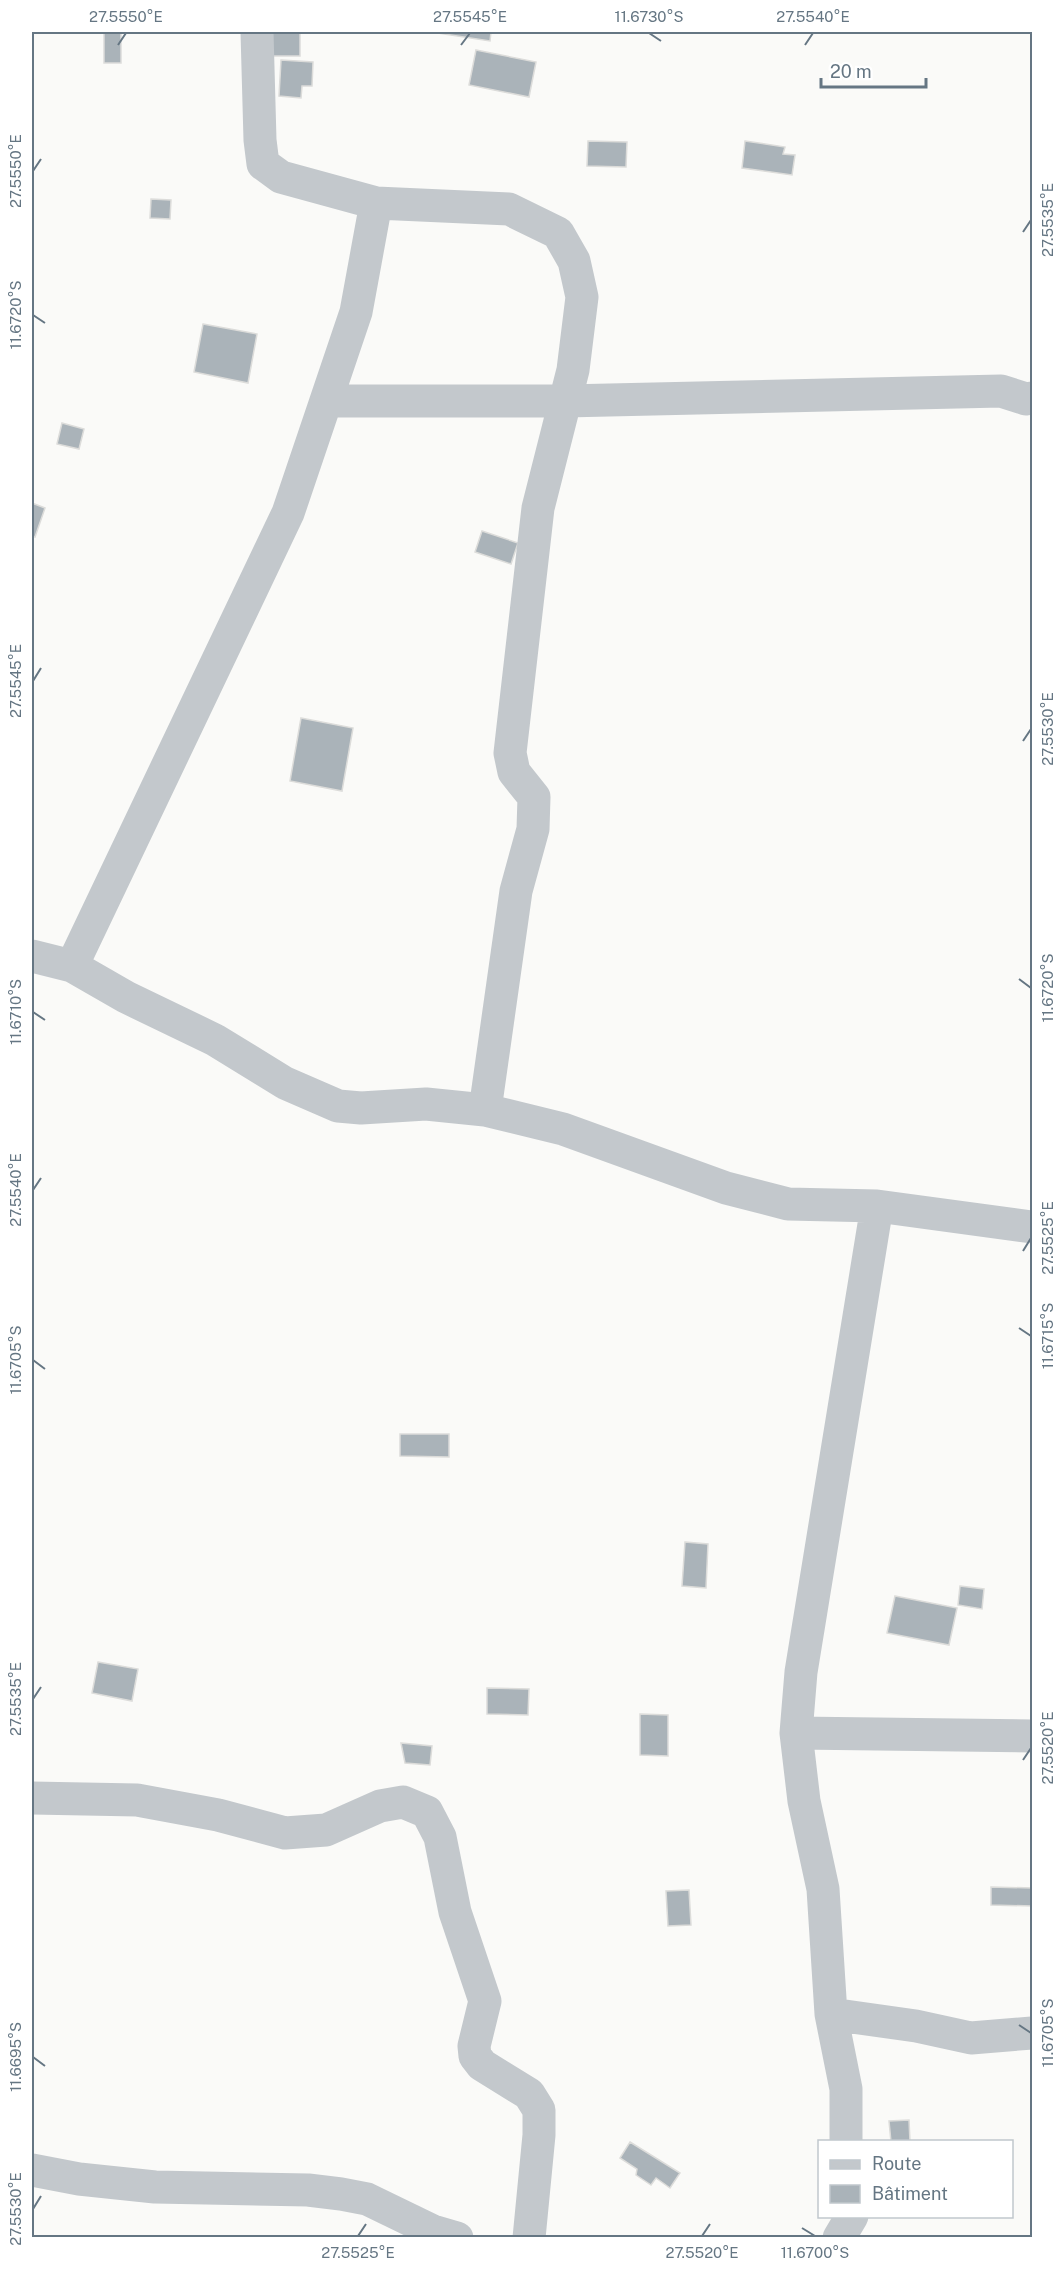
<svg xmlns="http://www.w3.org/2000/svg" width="1064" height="2269" viewBox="0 0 1064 2269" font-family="'Public Sans',sans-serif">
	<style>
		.building { fill: #aab3b9; stroke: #dcdcda; stroke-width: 1.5 }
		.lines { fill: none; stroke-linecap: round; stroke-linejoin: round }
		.minor { stroke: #c3c8cc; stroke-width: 33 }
		.ticks { fill: none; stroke: #657683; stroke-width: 2 }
		.neatline { fill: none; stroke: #657683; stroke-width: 2 }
		.ticks-label { font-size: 15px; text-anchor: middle; fill: #657683 }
	</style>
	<rect width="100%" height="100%" fill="#fafaf8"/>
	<!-- building -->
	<path class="building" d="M104 32H121V63H104Z
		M263 32H300V56H263Z
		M431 32H491L490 41Z
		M476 50 536 62 529 97 469 85Z
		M281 60 313 62 312 86H302L301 98 279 96Z
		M588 141 627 142 626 167 587 166Z
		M745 141 785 147 783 154 795 155 792 175 742 168Z
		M151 199 171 200 170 219 150 218Z
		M203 324 257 334 248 383 194 372Z
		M62 423 84 429 79 449 57 444Z
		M32 503 45 508 35 537 32 536Z
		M482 531 518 543 511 564 475 552Z
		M301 718 353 728 342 791 290 781Z
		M400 1434H449V1457L400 1456Z
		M685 1542 708 1544 706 1588 682 1586Z
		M960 1586 984 1589 982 1609 958 1605Z
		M895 1596 957 1608 949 1645 887 1633Z
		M98 1662 138 1669 132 1701 92 1693Z
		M487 1688 529 1689 528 1715 487 1714Z
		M640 1714 668 1715V1756L640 1755Z
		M401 1743 432 1746 430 1765 405 1763Z
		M991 1887 1032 1888V1906L991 1905Z
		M689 1890 691 1925 668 1926 666 1891Z
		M909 2120 910 2142H891L889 2121Z
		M630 2142 680 2173 670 2188 656 2178 651 2185 636 2175 637 2169 620 2158Z"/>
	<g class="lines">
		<!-- minor -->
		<path class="minor" d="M257 32 260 140 263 164 281 177 376 203 509 209 558 233 574 261 582 297 573 370 538 508 510 753 514 772 534 797 533 829 516 891 485 1110
			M326 401H565L1001 391 1026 399 1032 398
			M32 956 72 966 126 997 215 1040 285 1083 338 1106 361 1108 426 1104 485 1110 563 1129 726 1188 788 1204 877 1206 1032 1227
			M72 966 288 513 356 312 376 203
			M796 1733 1032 1736
			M32 1798 137 1800 218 1815 285 1833 326 1830 380 1806 403 1802 427 1812 440 1837 455 1912 485 2001 474 2046 475 2056 482 2065 529 2094 539 2110V2135L529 2238
			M831 2014 916 2026 971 2038 1032 2033
			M846 2142V2089L831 2014 823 1889 804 1801 796 1733 801 1672 877 1206
			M32 2170 79 2179 155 2187 308 2190 341 2194 367 2199 433 2231 457 2238
			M839 2238 852 2216"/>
	</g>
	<!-- ticks -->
	<path class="ticks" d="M649 33 661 41M118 45 126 33M461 45 470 33M805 45 813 33M33 171 41 159M1023 232 1031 220M33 315 45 323M33 681 41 668M1023 741 1031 729M1019 979 1031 988M33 1012 45 1020M33 1190 41 1178M1023 1251 1031 1238M1019 1328 1031 1336M33 1360 45 1369M33 1699 41 1687M1023 1760 1031 1748M1019 2025 1031 2033M33 2057 45 2066M33 2209 41 2196M802 2228 815 2236M358 2236 366 2224M702 2236 710 2224"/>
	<!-- border -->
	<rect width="1064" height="2269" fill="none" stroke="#ffffff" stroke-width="66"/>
	<!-- legend -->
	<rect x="818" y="2140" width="195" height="78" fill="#ffffff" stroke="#c1c8cd" stroke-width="1.5"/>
	<rect x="830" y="2160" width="30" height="9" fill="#c3c8cc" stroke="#c1c8cd" stroke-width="1.5"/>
	<text x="872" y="2170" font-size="18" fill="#657683">Route</text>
	<rect x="830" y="2185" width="30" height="18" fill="#aab3b9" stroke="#c1c8cd" stroke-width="1.5"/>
	<text x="872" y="2200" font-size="18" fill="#657683">Bâtiment</text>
	<!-- scale -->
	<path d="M821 78v9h105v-9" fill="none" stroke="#657683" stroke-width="3"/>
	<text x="830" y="78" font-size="18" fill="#657683" stroke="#ffffff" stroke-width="4.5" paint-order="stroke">20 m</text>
	<rect x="33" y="33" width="998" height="2203" class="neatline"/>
	<g class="ticks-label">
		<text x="126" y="22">27.5550°E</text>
		<text x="470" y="22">27.5545°E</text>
		<text x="649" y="22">11.6730°S</text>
		<text x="813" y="22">27.5540°E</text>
		<text transform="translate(16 171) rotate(-90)" y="5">27.5550°E</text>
		<text transform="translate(1048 220) rotate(-90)" y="5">27.5535°E</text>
		<text transform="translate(16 315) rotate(-90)" y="5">11.6720°S</text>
		<text transform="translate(16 681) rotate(-90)" y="5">27.5545°E</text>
		<text transform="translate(1048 729) rotate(-90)" y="5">27.5530°E</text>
		<text transform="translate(1048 988) rotate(-90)" y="5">11.6720°S</text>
		<text transform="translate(16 1012) rotate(-90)" y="5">11.6710°S</text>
		<text transform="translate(16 1190) rotate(-90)" y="5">27.5540°E</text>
		<text transform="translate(1048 1238) rotate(-90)" y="5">27.5525°E</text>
		<text transform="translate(1048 1336) rotate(-90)" y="5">11.6715°S</text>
		<text transform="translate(16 1360) rotate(-90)" y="5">11.6705°S</text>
		<text transform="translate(16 1699) rotate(-90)" y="5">27.5535°E</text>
		<text transform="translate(1048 1748) rotate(-90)" y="5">27.5520°E</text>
		<text transform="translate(1048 2033) rotate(-90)" y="5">11.6705°S</text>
		<text transform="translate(16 2057) rotate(-90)" y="5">11.6695°S</text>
		<text transform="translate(16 2209) rotate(-90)" y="5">27.5530°E</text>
		<text x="358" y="2258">27.5525°E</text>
		<text x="702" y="2258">27.5520°E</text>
		<text x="815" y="2258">11.6700°S</text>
	</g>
</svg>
